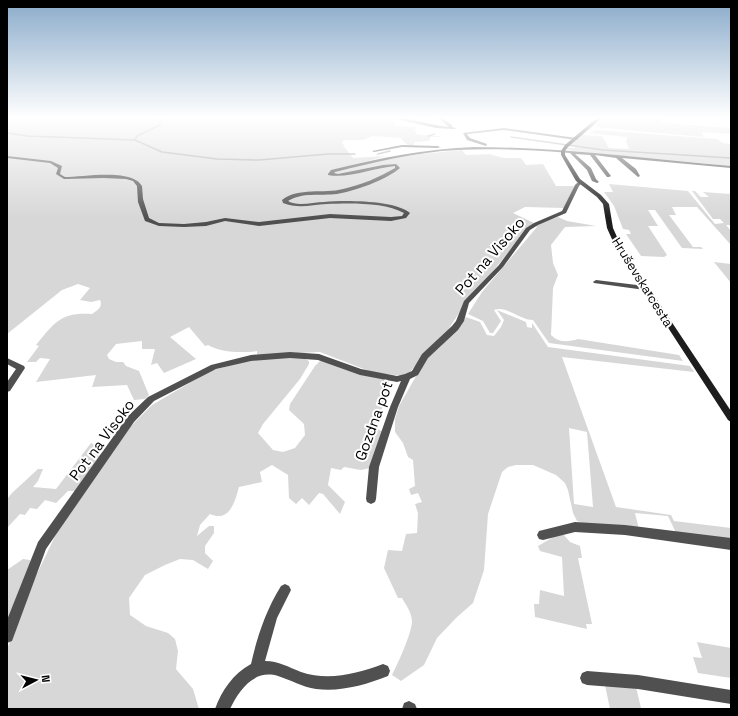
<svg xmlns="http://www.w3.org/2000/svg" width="738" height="716" viewBox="0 0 738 716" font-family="'Space Grotesk',sans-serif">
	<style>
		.green { fill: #d7d7d7; fill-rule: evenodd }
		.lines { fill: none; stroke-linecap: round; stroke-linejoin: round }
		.stream { stroke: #9e9e9e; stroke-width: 1.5 }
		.street { fill: #505050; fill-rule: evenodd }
		.secondary { fill: #1d1d1d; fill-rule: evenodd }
		.labels { text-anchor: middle; stroke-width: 4; stroke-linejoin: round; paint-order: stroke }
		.far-street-label { font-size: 13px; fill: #000; stroke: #fff }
		.street-label { font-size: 15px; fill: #000; stroke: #fff }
	</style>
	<rect width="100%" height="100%" fill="#fff"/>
	<!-- green -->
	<path class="green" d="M7 117H389L391 118 386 120 390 122H395V126L417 127 414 131 416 132V134L431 136H441L440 137H431L429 141 415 142 413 146 406 144 401 138 373 136 363 140H344L342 142 345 148 353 158 386 156 358 164 389 157 462 150 466 155 489 154 504 158H521L526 165 543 164 556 186H574L565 208 525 207 513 213 534 223 525 229 516 243 461 310 448 330 406 376 374 373 320 352 257 355V351C242 353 221 353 208 345L205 346 189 327 170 337 196 359 164 373 157 363 151 365 155 349H142V341L116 344 107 355 109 359 116 362H123L126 366 139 371 149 395 145 399 134 400 127 385 92 387 96 375 36 382 50 359 40 358 36 362H27L39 346 36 345C55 322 61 312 92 314 98 310 103 307 100 300L91 302 80 300 90 288 78 284 62 290 7 334Z
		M604 117H656L663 123 731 128V134L702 132 704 137 595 127Z
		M595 130 717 139 723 143 731 144V166L573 151 566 149 567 148H575V147L603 150 570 145 582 135 602 136 609 148 629 149 626 141 627 137 590 133Z
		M609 184 688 191 715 224 724 223 720 219H713L692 191H695L701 197H709L703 192 731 194V225H726L731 231V245L697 207H672L676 215H669L693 247H701L703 249 682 248 655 210H648L658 226H648L667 255 664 257 641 256 626 234H631L629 230 623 229 614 206 604 192H613Z
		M558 217 567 221 596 226 565 227 551 245 553 263 558 275 553 288 551 335C559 343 568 342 578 339L679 355 683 361 549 343 533 320C520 320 506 305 494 310L501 321 493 333H490L483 321 468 314 482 292 537 227 535 225Z
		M714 262 731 264V283Z
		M497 310 526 322 527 327 532 328V323L548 347 690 366 694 372 562 357 616 507 671 515 674 521 731 528V542L677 535 668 516 635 513 639 529 583 523 577 521 573 513 568 490 565 483 556 475 533 465H516L508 467 502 472 488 514 484 570 473 603 456 618 437 638 424 665 401 681 392 675C398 663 411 635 412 622 412 613 406 605 402 598H398L384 568 388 550 402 551 406 534 417 533 418 513 415 504 422 502 418 493 411 495 409 489 415 486 413 460 408 457 403 443 395 432V419L399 406 427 357 458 329 466 317 480 322 487 335 494 336 501 327 504 320ZM569 428 587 432 593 507 574 504Z
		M289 357 303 358 309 361V364L300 379 263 424 258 433 273 450 283 452 295 448 305 435 304 424 289 410 290 404 315 366 320 361H326L389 380V389L375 428 384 432 370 468 361 470 344 467 341 470 331 468 328 485 345 502 340 514 323 494 319 493 309 505 302 498 296 504 289 498 288 475 272 465 260 472 262 482 239 487C235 501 230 523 210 514L200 525 197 536 209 526H214V533L205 546V553L213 561 208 569 193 560 180 559 165 565 145 575 129 598 130 615 146 626 168 633 175 639 178 651 176 669 193 689 199 709H7V649L34 580 58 530 130 427 152 405 210 371 253 359Z
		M91 443 97 446 92 452 103 454 77 491H68L56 503 45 500 37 509 30 508 25 515 20 514 7 528V499L12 493 38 469H43L38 481 33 487 56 489Z
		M563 534 570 542 580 546 582 558H578L592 624H586L587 629 535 617 534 604H539L540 590 564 596 562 557 540 551 538 546 557 535Z
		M23 559 30 560 33 567 7 630V570Z
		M697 642 731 648V678L698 673 693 657 702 658Z
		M605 685 636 687 641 708 643 709H610Z"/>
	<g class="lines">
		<!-- stream -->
		<path class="stream" d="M7 133 27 136 135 140 162 152 217 159 259 160 328 154H355
			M428 136 435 134
			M511 137 603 150 731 158
			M135 140 137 136 160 125 161 120 155 117
			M378 154 390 151"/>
		<!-- street -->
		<path class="street" d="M387 117C408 117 429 125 449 127L437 117H442L452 125V127L456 128 454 129 436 128Z
			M504 128 576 138 578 139 576 140 504 130 467 134 470 138 487 144 486 146 467 140 463 133Z
			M402 145 438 146 440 147 438 148 402 147 374 152 372 151Z
			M474 147C561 147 645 159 731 166V168L622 158 636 169 640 176 638 177 616 158 595 155 611 176 609 177H607L590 155 575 154 591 168 596 179 599 182 597 183 592 181 587 170 570 153C532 150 495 148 457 150 416 152 375 162 335 172L334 173 338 174 383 165 396 164 400 168C386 180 355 191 337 194 320 196 302 192 288 201 298 207 313 202 324 202 344 200 395 200 410 213L406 218 391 221 330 218 259 226 225 221 206 226 184 227 159 226 145 221 138 202 137 186 133 181 126 179 104 178 64 179 56 174 58 168 50 163 7 158V156L51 161 62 166 60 174 65 177C83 177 132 168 142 186L143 199 149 218 159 223 184 224 206 222 225 218 259 222 330 214 391 217 402 216 404 213C385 202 348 203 327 204 311 205 298 209 283 203L282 200C298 187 324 194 343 189 361 185 380 177 395 168V166C374 168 347 179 328 175V174L331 170C379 158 425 149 474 147Z
			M579 181 583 182 579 186 566 213 538 225 530 230 503 267 469 303 464 321 458 330 428 358 418 375 410 379 398 407 379 467 376 499 375 502 371 504 367 502 366 499 369 467 390 407 401 381 397 382 360 375 318 360 290 358 251 361 216 369 154 401 134 422 46 549 12 641 7 643V620L38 542 128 416 148 397 211 365 251 355 290 352 319 354 361 369 397 376 405 374 412 371 422 354 452 326 456 321 464 301 499 265 526 228 534 223 562 211 575 185Z
			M596 280 645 286 648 288 645 290 594 283 593 282Z
			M7 358 24 366 25 368 10 391 7 392V382L16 369 7 364Z
			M575 522 625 525 731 538V550L625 535 575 532 543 540 539 539 537 535 539 531Z
			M285 584 289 586 291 590 277 618 265 661C279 661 288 667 301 672 328 681 357 674 383 664L388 666 390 671 388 676C365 685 341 692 316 689 302 687 291 680 278 676 254 669 239 690 230 709H215C222 690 233 674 251 664 257 637 266 610 281 586Z
			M587 671 638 675 731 690V704L638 689 587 685 582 683 580 678 582 673Z
			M409 701 415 704 417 709H402L404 703Z"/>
		<!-- secondary -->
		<path class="secondary" d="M598 117H603L568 147 565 151V155L580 179 601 195 609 204 613 228 621 246 731 411V422L728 420 615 246 607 228 603 204 597 197 576 181 561 155V151L565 145Z"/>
	</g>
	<!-- sky -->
	<linearGradient id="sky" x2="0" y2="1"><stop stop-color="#8aabca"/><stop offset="0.54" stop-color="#fff"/><stop offset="1" stop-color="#fff" stop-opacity="0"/></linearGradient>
	<rect width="738" height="218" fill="url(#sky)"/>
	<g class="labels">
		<!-- far-street labels -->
		<g class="far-street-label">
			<text transform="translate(643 282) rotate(58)" y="5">Hruševska cesta</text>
		</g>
		<!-- street labels -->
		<g class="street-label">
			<text transform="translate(490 256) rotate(-49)" y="5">Pot na Visoko</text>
			<text transform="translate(374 421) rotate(-70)" y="5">Gozdna pot</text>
			<text transform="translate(102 440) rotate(-53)" y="5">Pot na Visoko</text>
		</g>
	</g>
	<!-- border -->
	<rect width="738" height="716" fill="none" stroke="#000000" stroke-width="16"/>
	<!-- north arrow -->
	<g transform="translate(36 680) rotate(83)" stroke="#ffffff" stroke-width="3" paint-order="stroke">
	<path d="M0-3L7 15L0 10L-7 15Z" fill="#000000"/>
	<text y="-6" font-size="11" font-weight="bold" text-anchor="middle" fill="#000000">N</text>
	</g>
</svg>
